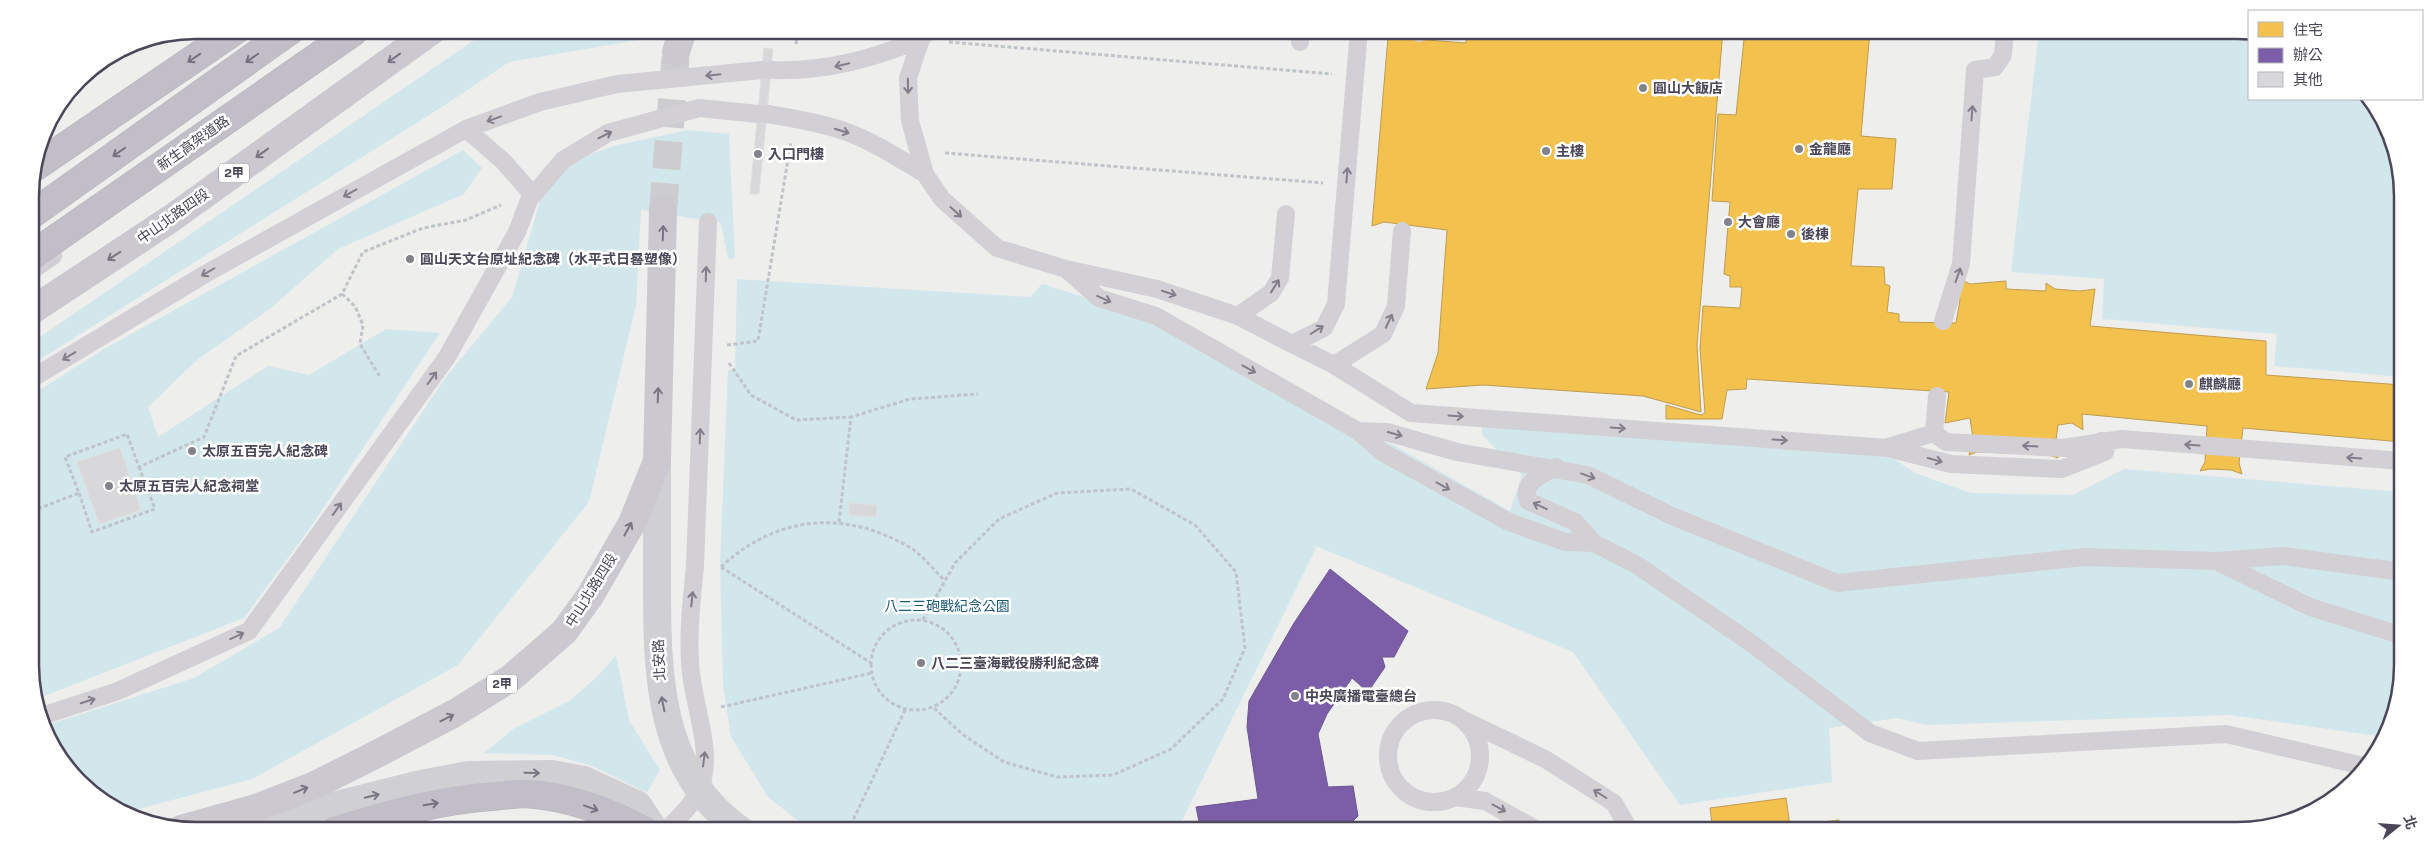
<svg xmlns="http://www.w3.org/2000/svg" width="2433" height="861" viewBox="0 0 2433 861" font-family="'Public Sans','Noto Sans TC',sans-serif">
	<style>
		.green { fill: #d2e7ec }
		.homes { fill: #f2c14e; stroke: #c09c51 }
		.offices { fill: #7b5ea7; stroke: #6d578f }
		.building { fill: #d8d7d9; stroke: #e0dfe0 }
		.lines { fill: none; stroke-linecap: round; stroke-linejoin: round }
		.primary-tunnel { stroke: #cdcccf; stroke-width: 28; stroke-dasharray: 28 14; stroke-linecap: butt }
		.highway-casing { stroke: #b6b3bc; stroke-width: 29 }
		.path { stroke: #bec4c9; stroke-width: 3; stroke-dasharray: 4 2.5; stroke-linecap: butt }
		.lane { stroke: #d2d0d5; stroke-width: 18 }
		.secondary { stroke: #d0cfd4; stroke-width: 28 }
		.primary { stroke: #cbc9cf; stroke-width: 28 }
		.highway { stroke: #c1bec7; stroke-width: 28 }
		.highway-bridge-casing { stroke: #b6b3bc; stroke-width: 29; stroke-linecap: butt }
		.highway-bridge { stroke: #c1bec7; stroke-width: 28 }
		.oneway { stroke: #74707f }
		.oneway2 { stroke: #787482 }
		.oneway3 { stroke: #817d8a }
		.oneway4 { stroke: #7a7683 }
		.poi-dot { fill: #84818c; stroke: #fff; stroke-width: 2 }
		.labels { text-anchor: middle; stroke-width: 5; stroke-linejoin: round; paint-order: stroke }
		.shield { fill: #fff; stroke: #817e8a; stroke-width: 1 }
		.shield-label { font-size: 12px; font-weight: bold; fill: #4b4658 }
		.poi-label { font-size: 14px; font-weight: bold; fill: #4b4658; stroke: #fff; text-anchor: start }
		.street-label { font-size: 14px; fill: #4b4658; stroke: #fff }
		.park-label { font-size: 14px; fill: #1b5a75; stroke: #fff }
		.rim { fill: none; stroke: #4b4658; stroke-width: 2.5 }
	</style>
	<rect width="100%" height="100%" fill="#eeeeed"/>
	<!-- green -->
	<path class="green" d="M489 30H629L644 39 509 62 445 105 31 365V343Z
		M2039 30H2238L2249 32V99H2370L2386 123 2402 174V377L2274 366 2277 334 2102 319 2104 279 2011 272Z
		M688 130 729 134 735 258 728 259 721 223 641 210 636 305 589 502 458 665 252 779 127 812 71 774 47 725 194 678 279 628 445 378 512 297 549 170 613 146Z
		M463 150 482 168 464 194 338 249 271 308 197 360 148 407 158 437 268 366 309 375 386 329 440 333 310 528 244 618 34 700 32 395 104 349Z
		M737 279 1030 297 1042 284 1188 329 1510 511 1522 475 1482 435V426L1878 448 1915 473 1971 493 2073 495 2124 469 2402 492 2403 666 2394 718 2384 737 2230 715 1927 725 1897 718 1829 728 1832 782 1680 805 1573 652 1313 545 1316 548 1177 831H811L768 797 731 737 723 686 720 564 728 370 735 369Z
		M616 655 629 720 660 770 647 793 592 766 553 755 484 753 513 729 569 701 598 676Z"/>
	<!-- homes -->
	<path class="homes" d="M1467 30H1723L1697 345 1701 412 1643 396 1483 385 1426 389 1438 353 1447 230 1384 222 1372 226 1388 37 1466 43Z
		M1745 30H1870L1861 136 1896 139 1892 189H1858L1851 266 1884 267 1885 284 1890 286 1887 312 1899 314V322L1956 323 1960 300 1953 276 1970 284 2006 281V289L2046 291V283L2055 289 2080 291 2095 289 2090 326 2266 341V375L2402 385V442L2243 428 2239 463 2242 474 2231 470 2210 469 2200 471 2205 462 2207 426 2082 414 2083 430 2072 423 2058 425 2056 440 2058 458 2046 454 1977 452 1969 455 1973 438 1970 418 1945 423 1949 392 1747 379 1746 389 1727 390 1722 419H1666V405L1701 415 1705 413 1700 348 1703 306 1740 308 1742 287H1730V276L1724 274 1730 202 1712 201 1718 114 1736 115Z
		M1938 30H1988V35L1981 33Z
		M1786 798 1790 826 1839 820 1840 831H1713L1710 808Z"/>
	<!-- offices -->
	<path class="offices" d="M1330 569 1408 631 1394 657H1382L1385 667 1368 692 1352 678 1327 714 1318 734 1328 787 1353 786 1358 816 1350 824 1359 831H1201L1196 807 1258 799 1247 727 1249 701 1294 623Z"/>
	<!-- building -->
	<path class="building" d="M764 48 773 49 759 194H750Z
		M120 448 141 510 99 524 77 462Z
		M849 503 877 505 876 517 849 515Z"/>
	<g class="lines">
		<!-- primary-tunnel -->
		<path class="primary-tunnel" d="M663 211 676 52"/>
		<defs>
			<path id="highway" d="M35 167 236 30
				M31 215 291 30
				M334 831C390 814 437 800 497 796 508 795 520 793 531 794 570 797 612 813 646 831"/>
		</defs>
		<!-- highway casing -->
		<use href="#highway" class="highway-casing"/>
		<!-- path -->
		<path class="path" d="M949 42 1332 74
			M796 44 797 30
			M945 153 1323 183
			M342 294 355 306 363 325 360 344 380 377
			M727 345 758 341 791 141
			M729 363 751 395 796 420 851 417
			M79 493 92 532 155 509 139 467
			M32 511 79 493 65 457 127 434 139 467 204 437 236 356 342 294 363 252 423 228 466 220 501 205
			M839 522 851 417 910 399 978 394
			M721 567C777 515 845 509 911 548 923 556 934 570 944 580
			M721 567 871 663
			M871 665a45 45 0 1 1 90 0a45 45 0 1 1-90 0Z
			M923 620 955 563 999 519 1057 493 1131 489 1195 525 1236 572 1245 648 1223 699 1171 749 1113 775 1057 777 1004 762 962 734 934 708
			M721 707 872 673
			M848 831 905 710"/>
		<!-- lane -->
		<path class="lane" d="M928 30 921 39 908 78 910 121 925 174 942 199 997 248 1066 269 1157 289 1238 316 1292 344 1324 328 1336 304 1359 30
			M1419 33V30
			M1300 42 1301 30
			M771 70C825 72 872 59 921 39
			M767 114C793 118 822 123 847 132 874 142 900 159 925 174
			M466 129 503 161 533 195
			M1066 269 1099 298 1156 316 1358 431 1387 432 1457 452 1588 475 1672 516 1837 583 2085 557 2217 561 2283 556 2403 572
			M31 271 53 256
			M1238 316 1271 293 1280 278 1286 214
			M1943 321 1961 264 1975 70 1995 67 2003 55 2005 30
			M1292 344 1334 365 1383 334 1396 306 1402 231
			M1334 365 1411 413 1888 448 1951 464 2062 469 2105 452 2106 447 2101 441
			M31 379 207 273 466 129 540 102 617 84 762 70
			M1358 431 1382 452 1509 522 1565 542 1594 543
			M1934 433 1946 442 2063 448 2122 439 2402 461
			M1888 447 1934 433 1937 396
			M1556 467C1542 475 1521 482 1528 501L1575 522 1594 543 1637 565 1751 643 1870 733 1918 751 2226 734 2368 767
			M2218 562 2310 607 2403 636
			M1388 756a46 46 0 1 1 92 0a46 46 0 1 1-92 0Z
			M42 716 118 691 249 631 447 357 517 232 529 200 563 160 608 133 699 108 758 114
			M1466 721 1545 759 1614 803 1630 831
			M1455 797 1485 801 1539 831
			M666 831C675 821 696 801 700 789 715 748 691 703 690 661 688 629 692 597 695 566L708 222"/>
		<!-- secondary -->
		<path class="secondary" d="M657 462C657 502 657 543 657 584 657 674 658 774 742 831
			M256 808 293 816 416 785 468 775 552 774 584 780 638 805 655 831"/>
		<!-- primary -->
		<path class="primary" d="M676 52 683 30
			M31 311 172 218 433 30
			M181 829 256 808 315 785 369 758 455 713 511 678 564 632 590 596 632 523 657 461 663 211"/>
		<!-- highway -->
		<use href="#highway" class="highway"/>
		<defs>
			<path id="highway-bridge" d="M31 256 356 30"/>
		</defs>
		<!-- highway-bridge casing -->
		<use href="#highway-bridge" class="highway-bridge-casing"/>
		<!-- highway-bridge -->
		<use href="#highway-bridge" class="highway-bridge"/>
	</g>
	<!-- one-way arrows -->
	<defs><path id="oneway-shaft" d="M-6 0H5M1.5-3L5.5 0L1.5 3" fill="none" stroke-width="1.6" stroke-linecap="round" stroke-linejoin="round" transform="scale(1.25)"/></defs>
	<g class="oneway">
		<use href="#oneway-shaft" transform="translate(194 58) rotate(146)"/>
		<use href="#oneway-shaft" transform="translate(252 58) rotate(145)"/>
		<use href="#oneway-shaft" transform="translate(119 152) rotate(145)"/>
		<use href="#oneway-shaft" transform="translate(431 804) rotate(-10)"/>
		<use href="#oneway-shaft" transform="translate(591 808) rotate(20)"/>
	</g>
	<g class="oneway2">
		<use href="#oneway-shaft" transform="translate(394 58) rotate(144)"/>
		<use href="#oneway-shaft" transform="translate(262 153) rotate(144)"/>
		<use href="#oneway-shaft" transform="translate(663 233) rotate(-88)"/>
		<use href="#oneway-shaft" transform="translate(114 256) rotate(147)"/>
		<use href="#oneway-shaft" transform="translate(658 395) rotate(-88)"/>
		<use href="#oneway-shaft" transform="translate(628 529) rotate(-61)"/>
		<use href="#oneway-shaft" transform="translate(447 718) rotate(-27)"/>
		<use href="#oneway-shaft" transform="translate(301 790) rotate(-22)"/>
	</g>
	<g class="oneway3">
		<use href="#oneway-shaft" transform="translate(842 65) rotate(167)"/>
		<use href="#oneway-shaft" transform="translate(713 75) rotate(174)"/>
		<use href="#oneway-shaft" transform="translate(908 86) rotate(89)"/>
		<use href="#oneway-shaft" transform="translate(1972 113) rotate(-86)"/>
		<use href="#oneway-shaft" transform="translate(494 119) rotate(160)"/>
		<use href="#oneway-shaft" transform="translate(842 131) rotate(17)"/>
		<use href="#oneway-shaft" transform="translate(605 135) rotate(-26)"/>
		<use href="#oneway-shaft" transform="translate(1347 175) rotate(-85)"/>
		<use href="#oneway-shaft" transform="translate(350 193) rotate(151)"/>
		<use href="#oneway-shaft" transform="translate(956 212) rotate(42)"/>
		<use href="#oneway-shaft" transform="translate(208 272) rotate(150)"/>
		<use href="#oneway-shaft" transform="translate(706 274) rotate(-88)"/>
		<use href="#oneway-shaft" transform="translate(1958 275) rotate(-71)"/>
		<use href="#oneway-shaft" transform="translate(1275 286) rotate(-58)"/>
		<use href="#oneway-shaft" transform="translate(1169 293) rotate(18)"/>
		<use href="#oneway-shaft" transform="translate(1104 299) rotate(24)"/>
		<use href="#oneway-shaft" transform="translate(1389 321) rotate(-65)"/>
		<use href="#oneway-shaft" transform="translate(1317 330) rotate(-32)"/>
		<use href="#oneway-shaft" transform="translate(69 356) rotate(149)"/>
		<use href="#oneway-shaft" transform="translate(1249 369) rotate(29)"/>
		<use href="#oneway-shaft" transform="translate(432 378) rotate(-54)"/>
		<use href="#oneway-shaft" transform="translate(1456 416) rotate(4)"/>
		<use href="#oneway-shaft" transform="translate(1618 428) rotate(4)"/>
		<use href="#oneway-shaft" transform="translate(1395 434) rotate(16)"/>
		<use href="#oneway-shaft" transform="translate(700 436) rotate(-88)"/>
		<use href="#oneway-shaft" transform="translate(1780 440) rotate(4)"/>
		<use href="#oneway-shaft" transform="translate(2192 445) rotate(-176)"/>
		<use href="#oneway-shaft" transform="translate(2030 446) rotate(-177)"/>
		<use href="#oneway-shaft" transform="translate(2354 458) rotate(-176)"/>
		<use href="#oneway-shaft" transform="translate(1935 460) rotate(15)"/>
		<use href="#oneway-shaft" transform="translate(1588 476) rotate(20)"/>
		<use href="#oneway-shaft" transform="translate(1443 486) rotate(29)"/>
		<use href="#oneway-shaft" transform="translate(1540 506) rotate(-155)"/>
		<use href="#oneway-shaft" transform="translate(337 509) rotate(-54)"/>
		<use href="#oneway-shaft" transform="translate(692 599) rotate(-84)"/>
		<use href="#oneway-shaft" transform="translate(237 636) rotate(-25)"/>
		<use href="#oneway-shaft" transform="translate(88 701) rotate(-18)"/>
		<use href="#oneway-shaft" transform="translate(704 759) rotate(-82)"/>
		<use href="#oneway-shaft" transform="translate(1600 794) rotate(-148)"/>
		<use href="#oneway-shaft" transform="translate(1499 808) rotate(28)"/>
	</g>
	<g class="oneway4">
		<use href="#oneway-shaft" transform="translate(663 704) rotate(-101)"/>
		<use href="#oneway-shaft" transform="translate(532 773) rotate(1)"/>
		<use href="#oneway-shaft" transform="translate(372 796) rotate(-14)"/>
	</g>
	<!-- markers -->
	<g class="poi-dot">
		<circle cx="1643" cy="88" r="5"/>
		<circle cx="1799" cy="149" r="5"/>
		<circle cx="1546" cy="151" r="5"/>
		<circle cx="758" cy="154" r="5"/>
		<circle cx="1728" cy="222" r="5"/>
		<circle cx="1791" cy="234" r="5"/>
		<circle cx="410" cy="259" r="5"/>
		<circle cx="2189" cy="384" r="5"/>
		<circle cx="192" cy="451" r="5"/>
		<circle cx="109" cy="486" r="5"/>
		<circle cx="921" cy="663" r="5"/>
		<circle cx="1295" cy="696" r="5"/>
	</g>
	<g class="labels">
		<!-- shield labels -->
		<g class="shield">
			<rect x="219" y="163.5" width="30" height="19" rx="4"/>
			<rect x="487" y="674.5" width="30" height="19" rx="4"/>
		</g>
		<g class="shield-label">
			<text x="234" y="177">2甲</text>
			<text x="502" y="688">2甲</text>
		</g>
		<!-- poi labels -->
		<g class="poi-label">
			<text x="1653" y="93">圓山大飯店</text>
			<text x="1809" y="154">金龍廳</text>
			<text x="1556" y="156">主樓</text>
			<text x="768" y="159">入口門樓</text>
			<text x="1738" y="227">大會廳</text>
			<text x="1801" y="239">後棟</text>
			<text x="420" y="264">圓山天文台原址紀念碑（水平式日晷塑像）</text>
			<text x="2199" y="389">麒麟廳</text>
			<text x="202" y="456">太原五百完人紀念碑</text>
			<text x="119" y="491">太原五百完人紀念祠堂</text>
			<text x="931" y="668">八二三臺海戰役勝利紀念碑</text>
			<text x="1305" y="701">中央廣播電臺總台</text>
		</g>
		<!-- street labels -->
		<g class="street-label">
			<text transform="translate(193 143) rotate(-35)" y="5">新生高架道路</text>
			<text transform="translate(173 216) rotate(-35)" y="5">中山北路四段</text>
			<text transform="translate(591 590) rotate(-58)" y="5">中山北路四段</text>
			<text transform="translate(659 660) rotate(-93)" y="5">北安路</text>
		</g>
		<!-- park labels -->
		<g class="park-label">
			<text x="947" y="611">八二三砲戰紀念公園</text>
		</g>
	</g>
	<!-- crop -->
	<path d="M0 0H2433V861H0ZM196 39H2237A157 157 0 0 1 2394 196V665A157 157 0 0 1 2237 822H196A157 157 0 0 1 39 665V196A157 157 0 0 1 196 39Z" fill="#fff" fill-rule="evenodd"/>
	<path class="rim" d="M196 39H2237A157 157 0 0 1 2394 196V665A157 157 0 0 1 2237 822H196A157 157 0 0 1 39 665V196A157 157 0 0 1 196 39Z"/>
	<!-- legend -->
	<rect x="2248" y="10" width="175" height="90" fill="#ffffff" stroke="#b7b5bc"/>
	<rect x="2258" y="22" width="25" height="15" fill="#f2c14e" stroke="#b7b5bc"/>
	<text x="2293" y="35" font-size="15" fill="#4b4658">住宅</text>
	<rect x="2258" y="48" width="25" height="15" fill="#7b5ea7" stroke="#b7b5bc"/>
	<text x="2293" y="60" font-size="15" fill="#4b4658">辦公</text>
	<rect x="2258" y="72" width="25" height="15" fill="#d8d7d9" stroke="#b7b5bc"/>
	<text x="2293" y="85" font-size="15" fill="#4b4658">其他</text>
	<!-- north arrow -->
	<g transform="translate(2398 826) rotate(73)" stroke="#ffffff" stroke-width="4" paint-order="stroke">
	<path d="M0-4L9 19L0 12L-9 19Z" fill="#4b4658"/>
	<text y="-8" font-size="14" font-weight="bold" text-anchor="middle" fill="#4b4658">北</text>
	</g>
</svg>
